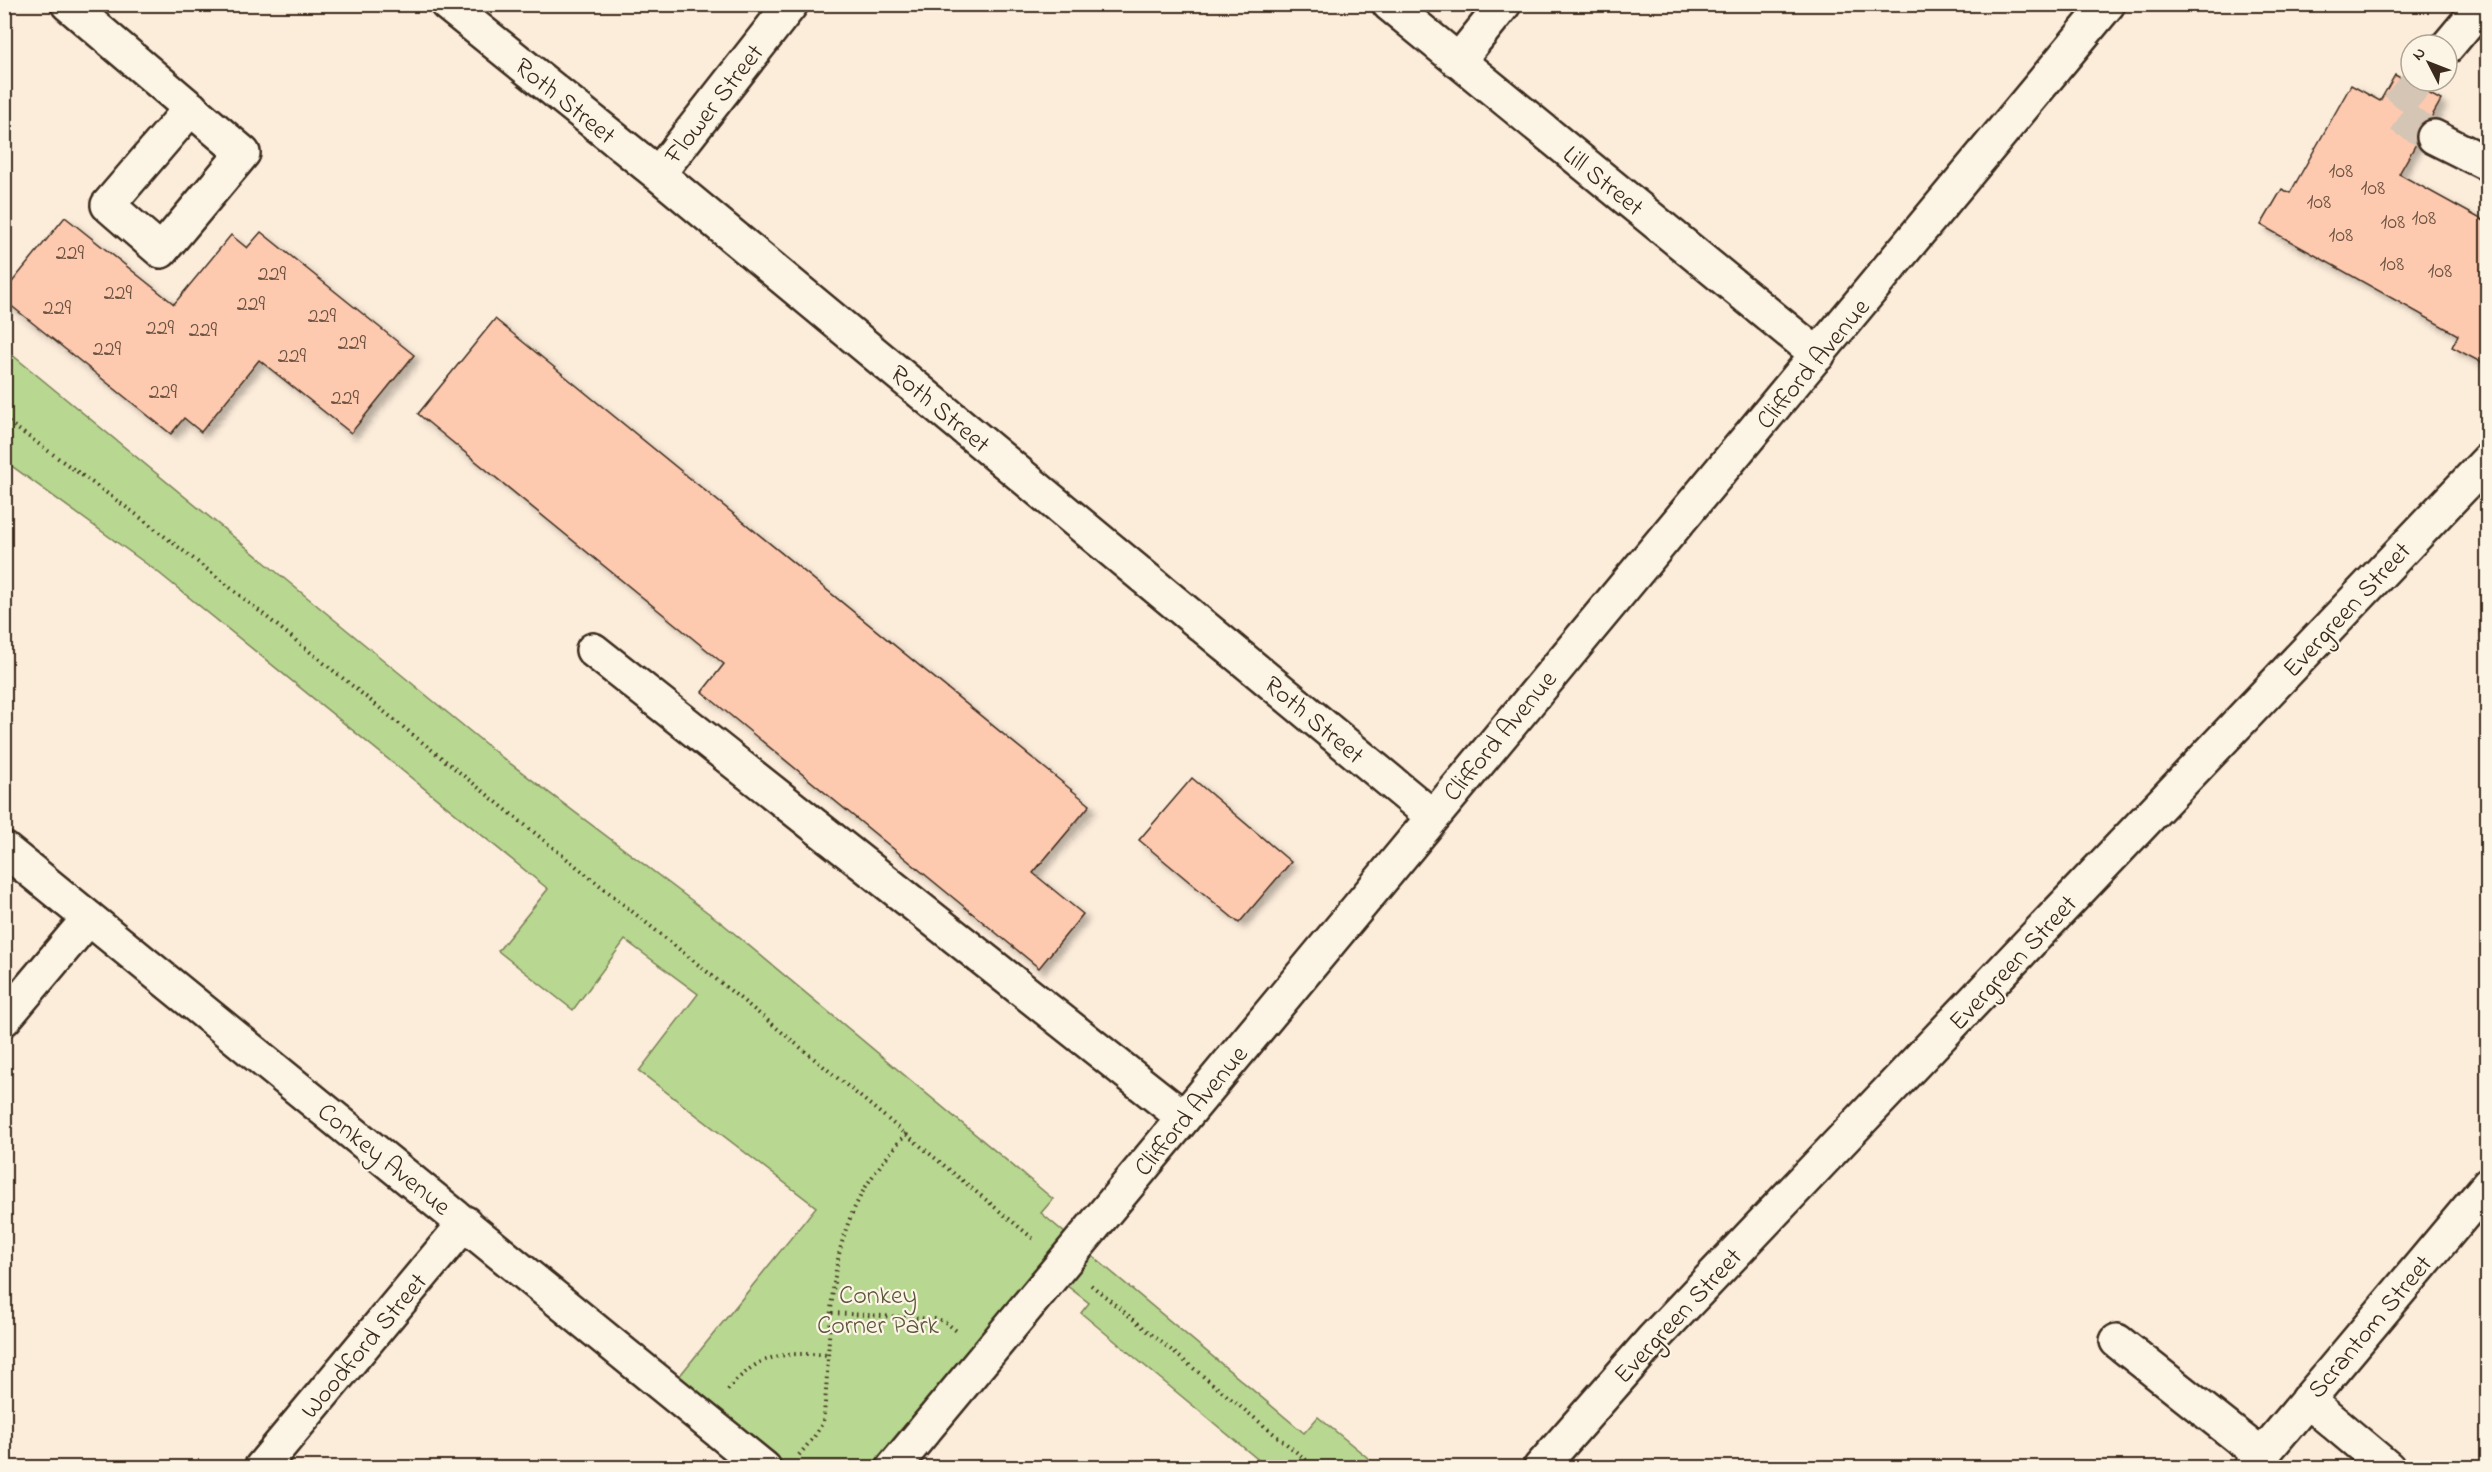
<svg xmlns="http://www.w3.org/2000/svg" width="2492" height="1472" viewBox="0 0 2492 1472" font-family="'Indie Flower',sans-serif">
	<style>
		.green { fill: #b8d790; stroke: #7a8057; stroke-width: 1.5 }
		.building { fill: #fecaaf; stroke: #3b2a1e; stroke-width: 1.5; filter: url(#shadow) }
		.lines { fill: none; stroke-linecap: round; stroke-linejoin: round }
		.minor-tunnel { stroke: #d5c5b4; stroke-width: 33; stroke-dasharray: 33 16; stroke-linecap: butt }
		.minor-casing { stroke: #3b2a1e; stroke-width: 38 }
		.major-casing { stroke: #3b2a1e; stroke-width: 38 }
		.path { stroke: #3b2a1e; stroke-width: 4; stroke-dasharray: 1.5 4.5; stroke-linecap: butt }
		.minor { stroke: #fcf5e5; stroke-width: 33 }
		.major { stroke: #fcf5e5; stroke-width: 33 }
		.labels { text-anchor: middle; stroke-width: 4.5; stroke-linejoin: round; paint-order: stroke }
		.number-label { font-size: 22px; fill: #6c5242 }
		.street-label { font-size: 26px; fill: #3b2a1e; stroke: #fcf5e5 }
		.park-label { font-size: 26px; fill: #5a553a; stroke: #fcf5e5 }
	</style>
	<defs>
		<filter id="shadow"><feDropShadow dx="5.5" dy="5.5" stdDeviation="3" flood-color="#0004"/></filter>
	</defs>
	<rect width="100%" height="100%" fill="#fcecda"/>
	<filter id="ink" filterUnits="userSpaceOnUse"><feTurbulence type="fractalNoise" baseFrequency=".0167" numOctaves="2"/><feDisplacementMap in="SourceGraphic" scale="12" xChannelSelector="R" yChannelSelector="G"/><feConvolveMatrix kernelMatrix="1 2 1 2 8 2 1 2 1" color-interpolation-filters="sRGB"/></filter>
	<g filter="url(#ink)">
		<!-- green -->
		<path class="green" d="M5 349 499 755 723 924 1053 1199 1041 1213 1304 1433 1318 1417 1379 1467H1267L1081 1313 1089 1303 1053 1275 893 1467H764L669 1389 816 1207 639 1071 698 994 625 940 573 1010 498 951 548 889 159 573 5 461Z"/>
		<!-- building -->
		<path class="building" d="M2395 75 2441 100 2399 174 2488 223V366L2452 347 2458 335 2261 225 2282 189 2290 193 2351 85 2380 101Z
			M65 217 174 304 231 235 247 248 261 232 414 355 351 433 259 360 201 432 184 418 171 434 4 300V292Z
			M495 319 1090 805 1033 873 1083 914 1039 968 702 692 724 664 418 414Z
			M1192 778 1291 862 1239 923 1139 840Z"/>
		<g class="lines">
			<!-- minor-tunnel -->
			<path class="minor-tunnel" d="M2418 81 2392 112 2434 137"/>
			<defs>
				<path id="minor" d="M68 4 243 153 161 251 108 205 191 108
					M447 4 658 174 1432 816
					M1389 4 1818 355
					M2447 47 2483 4
					M1458 61 1504 4
					M2434 137 2488 164
					M658 174 791 4
					M593 650 1183 1117
					M4 849 764 1468
					M4 1019 89 918
					M2117 1341 2261 1455
					M2307 1400 2388 1468
					M261 1468 465 1223
					M1540 1468 1653 1339 2488 460
					M2251 1468 2488 1185"/>
				<path id="major" d="M893 1468 2108 4"/>
			</defs>
			<!-- minor casing -->
			<use href="#minor" class="minor-casing"/>
			<!-- major casing -->
			<use href="#major" class="major-casing"/>
			<!-- path -->
			<path class="path" d="M4 419 137 515 217 577 767 1020 1036 1241
				M1091 1285 1316 1468
				M832 1313 935 1319 944 1321 958 1332
				M728 1390C758 1353 784 1352 829 1355
				M799 1455 814 1437 823 1422C832 1351 824 1265 858 1201 870 1176 889 1155 906 1133"/>
			<!-- minor -->
			<use href="#minor" class="minor"/>
			<!-- major -->
			<use href="#major" class="major"/>
		</g>
	</g>
	<g class="labels">
		<!-- number labels -->
		<g class="number-label">
			<text x="2341" y="177">108</text>
			<text x="2373" y="194">108</text>
			<text x="2319" y="208">108</text>
			<text x="2424" y="224">108</text>
			<text x="2393" y="228">108</text>
			<text x="2341" y="241">108</text>
			<text x="70" y="259">229</text>
			<text x="2392" y="270">108</text>
			<text x="2440" y="277">108</text>
			<text x="272" y="280">229</text>
			<text x="118" y="299">229</text>
			<text x="251" y="310">229</text>
			<text x="57" y="314">229</text>
			<text x="322" y="322">229</text>
			<text x="160" y="334">229</text>
			<text x="203" y="336">229</text>
			<text x="352" y="349">229</text>
			<text x="107" y="355">229</text>
			<text x="292" y="362">229</text>
			<text x="163" y="398">229</text>
			<text x="345" y="404">229</text>
		</g>
		<!-- street labels -->
		<g class="street-label">
			<text transform="translate(566 100) rotate(39)" y="9">Roth Street</text>
			<text transform="translate(713 103) rotate(-52)" y="9">Flower Street</text>
			<text transform="translate(1604 180) rotate(39)" y="9">Lill Street</text>
			<text transform="translate(1812 363) rotate(-50)" y="9">Clifford Avenue</text>
			<text transform="translate(941 408) rotate(40)" y="9">Roth Street</text>
			<text transform="translate(2346 609) rotate(-47)" y="9">Evergreen Street</text>
			<text transform="translate(1315 719) rotate(40)" y="9">Roth Street</text>
			<text transform="translate(1499 735) rotate(-50)" y="9">Clifford Avenue</text>
			<text transform="translate(2012 962) rotate(-47)" y="9">Evergreen Street</text>
			<text transform="translate(1190 1110) rotate(-50)" y="9">Clifford Avenue</text>
			<text transform="translate(385 1158) rotate(39)" y="9">Conkey Avenue</text>
			<text transform="translate(1677 1315) rotate(-47)" y="9">Evergreen Street</text>
			<text transform="translate(2369 1326) rotate(-50)" y="9">Scrantom Street</text>
			<text transform="translate(363 1345) rotate(-50)" y="9">Woodford Street</text>
		</g>
		<!-- park labels -->
		<g class="park-label">
			<text x="878" y="1303">Conkey<tspan x="878" dy="30">Corner Park</tspan></text>
		</g>
	</g>
	<!-- margin -->
	<rect width="2492" height="1472" fill="none" stroke="#fcf5e5" stroke-width="24"/>
	<rect x="12" y="12" width="2468" height="1448" fill="none" stroke="#3b2a1e" stroke-width="2" filter="url(#ink)"/>
	<!-- north arrow -->
	<g transform="translate(2429 63) rotate(312)"><circle r="28" fill="#fcf5e5" stroke="#afa495" stroke-width="1.5"/>
	<path d="M0-4.5L10 22L0 15L-10 22Z" fill="#3b2a1e"/>
	<text y="-9" font-size="16" font-weight="bold" text-anchor="middle" fill="#3b2a1e">N</text>
	</g>
</svg>
